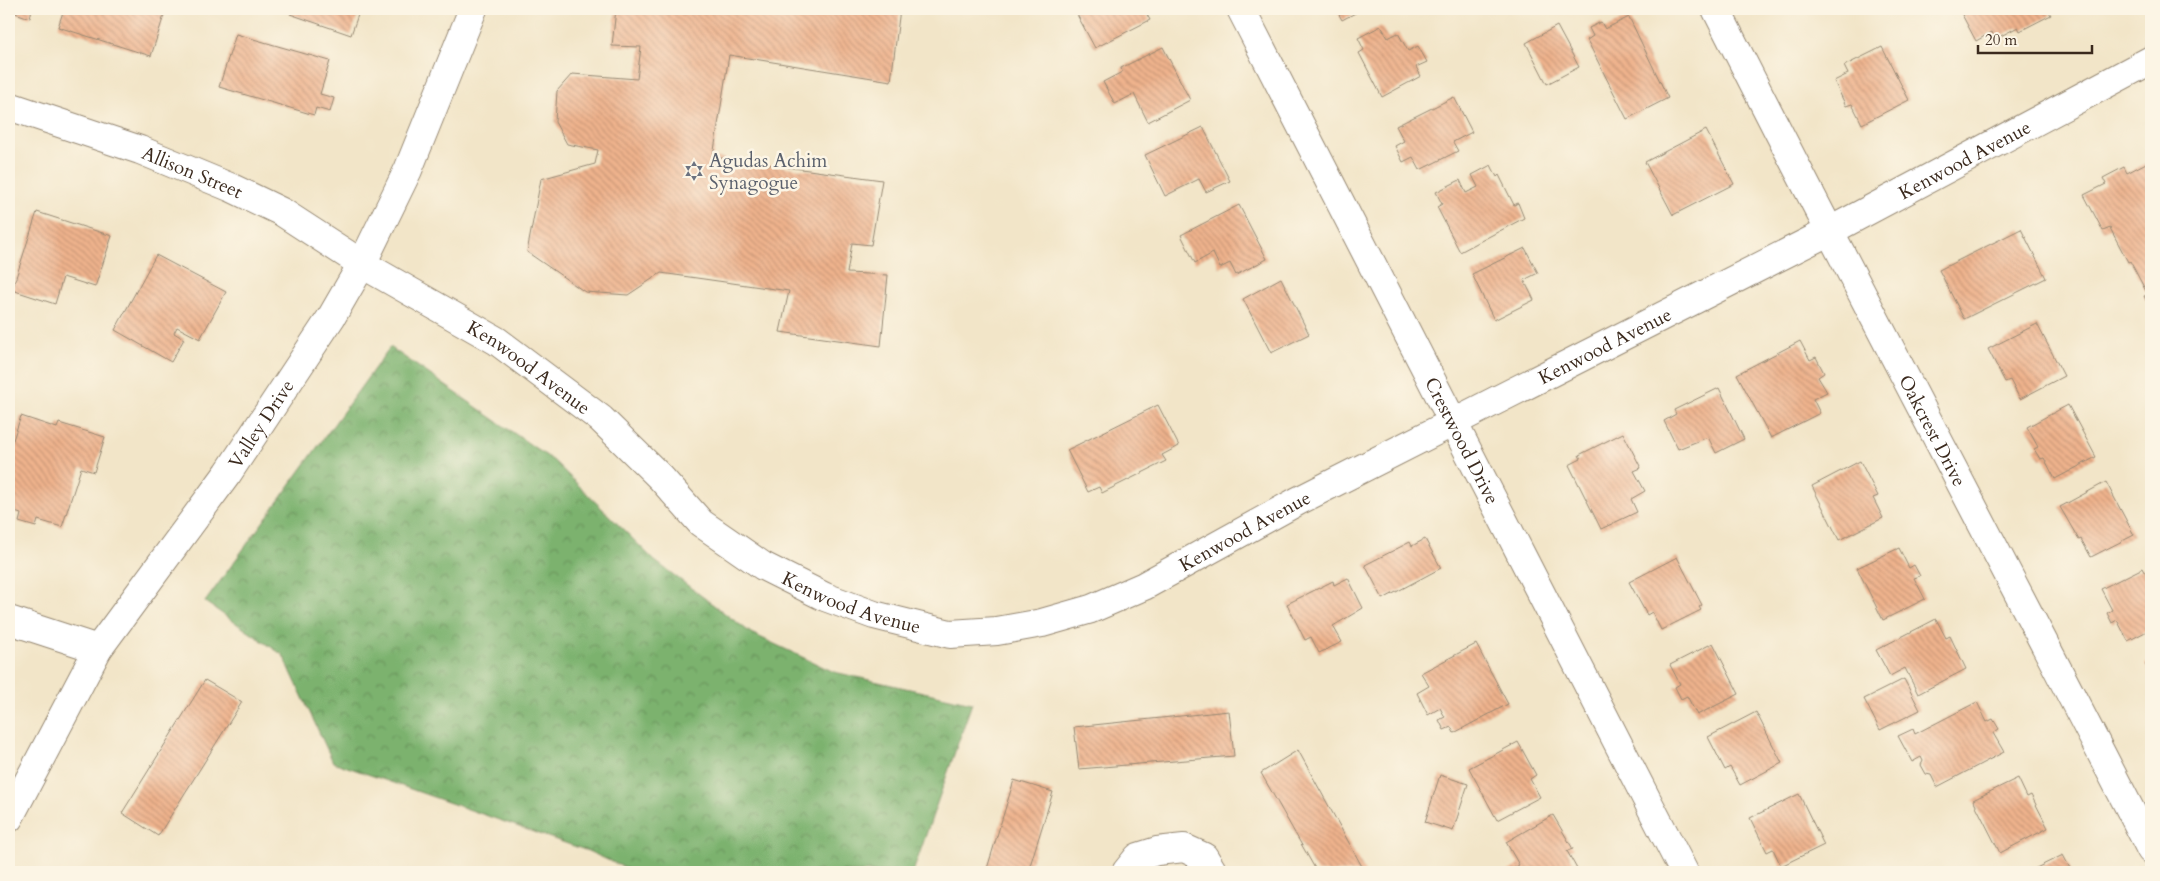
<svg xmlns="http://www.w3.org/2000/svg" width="2160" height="881" viewBox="0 0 2160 881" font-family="Cardo,serif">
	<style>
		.forest { fill: url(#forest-crowns); stroke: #5c6e46 }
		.building { fill: url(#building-back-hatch) }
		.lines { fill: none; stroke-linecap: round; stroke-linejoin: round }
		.street-casing { stroke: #968873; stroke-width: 30 }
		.secondary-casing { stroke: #968873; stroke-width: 30 }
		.street { stroke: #fff; stroke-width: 28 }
		.secondary { stroke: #fff; stroke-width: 28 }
		.labels { text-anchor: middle; stroke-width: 5; stroke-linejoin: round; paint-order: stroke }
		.street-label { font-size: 19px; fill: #3b2a1e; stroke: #fcf5e5 }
		.worship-label { font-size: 19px; fill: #5b616d; stroke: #fcf5e5; text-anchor: start }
	</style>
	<defs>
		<pattern id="forest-crowns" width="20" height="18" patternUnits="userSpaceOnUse" patternTransform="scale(1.25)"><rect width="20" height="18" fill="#7cb26e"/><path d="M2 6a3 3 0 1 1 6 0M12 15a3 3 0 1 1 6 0" fill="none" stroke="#67915a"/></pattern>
		<pattern id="building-back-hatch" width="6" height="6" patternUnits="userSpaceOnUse" patternTransform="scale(1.25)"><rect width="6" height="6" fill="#efb38d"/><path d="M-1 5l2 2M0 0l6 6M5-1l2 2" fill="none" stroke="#c39273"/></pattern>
	</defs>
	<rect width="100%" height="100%" fill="#fcf5e5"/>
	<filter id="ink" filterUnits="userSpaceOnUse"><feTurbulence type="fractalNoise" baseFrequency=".02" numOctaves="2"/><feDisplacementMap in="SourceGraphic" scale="10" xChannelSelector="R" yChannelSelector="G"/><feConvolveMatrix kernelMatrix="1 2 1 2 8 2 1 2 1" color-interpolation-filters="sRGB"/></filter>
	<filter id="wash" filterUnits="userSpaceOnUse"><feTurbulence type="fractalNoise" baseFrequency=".0096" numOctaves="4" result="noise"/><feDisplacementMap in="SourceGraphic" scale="20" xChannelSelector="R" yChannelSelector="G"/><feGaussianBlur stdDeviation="1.12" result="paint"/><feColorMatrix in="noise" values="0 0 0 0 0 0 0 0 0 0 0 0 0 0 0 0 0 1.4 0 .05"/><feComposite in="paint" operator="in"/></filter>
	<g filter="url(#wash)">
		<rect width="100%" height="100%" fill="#f2e5c8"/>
		<!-- forest -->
		<path class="forest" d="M390 347 554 461 655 561 751 633 834 672 972 703 913 872H634L588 851 333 762 283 655 205 602Z"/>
		<g id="blocks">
			<!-- building -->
			<path class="building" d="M9 9H32L30 18 9 11Z
				M64 9H166L151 56 58 27Z
				M292 9H360L351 35 290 14Z
				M616 9H900L891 81 729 55 713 157 882 180 871 245 852 243 847 273 888 275 881 346 780 332 789 291 661 273 628 295 585 292 527 252 541 179 595 164 598 150 567 144 555 122 557 91 572 74 637 79 641 47 612 46Z
				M1074 9H1144L1150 20 1095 48Z
				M1336 9H1363L1342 20Z
				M1959 9H2047L2051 15 2020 31 2018 27 1995 39 1992 32 1976 41Z
				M1629 17 1668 98 1627 119 1587 40 1593 36 1589 28 1601 22 1605 29Z
				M1381 26 1388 38 1398 33 1408 51 1418 46 1427 62 1416 67 1421 76 1382 97 1359 53 1364 50 1358 38Z
				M1557 26 1579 67 1547 84 1526 43Z
				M236 34 330 61 320 94 334 98 330 112 316 108 314 115 219 87Z
				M1163 47 1190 100 1148 122 1134 94 1115 104 1103 82 1122 72 1121 68Z
				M1882 47 1909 100 1862 124 1852 104 1846 106 1834 81 1848 74 1844 66Z
				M1454 97 1472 132 1453 142 1458 151 1420 170 1413 157 1403 162 1395 146 1404 141 1396 126Z
				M1203 127 1230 181 1206 192 1199 179 1165 196 1145 155Z
				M1706 130 1734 184 1673 215 1645 162Z
				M2148 162 2151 169V310L2144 296 2148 295 2130 261 2128 262 2110 228 2103 231 2084 195 2106 184 2103 178 2124 167 2127 173Z
				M1491 165 1497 177 1499 175 1514 205 1518 203 1524 218 1460 252 1437 207 1442 204 1436 192 1460 180 1466 193 1478 187 1472 175Z
				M1239 205 1267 259 1236 275 1230 263 1220 268 1213 253 1195 263 1181 235Z
				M37 212 112 236 95 287 63 277 55 304 12 290Z
				M2021 229 2046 278 1964 319 1939 270Z
				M1525 248 1538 273 1524 280 1534 300 1494 320 1472 274Z
				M156 255 226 292 200 339 177 327 174 333 184 339 171 362 115 330Z
				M1281 278 1309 334 1271 353 1243 299Z
				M2037 324 2064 376 2020 399 2010 380 2005 382 1988 349Z
				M1800 341 1810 360 1816 357 1824 373 1818 377 1827 392 1813 399 1820 413 1771 438 1737 374Z
				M1719 388 1744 439 1716 453 1708 437 1678 449 1664 421 1676 414 1674 410Z
				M1158 405 1179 446 1162 455 1166 461 1102 493 1099 487 1088 492 1067 450Z
				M2068 405 2096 457 2055 479 2044 458 2040 459 2034 449 2038 447 2027 427Z
				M21 416 57 428 59 423 105 437 94 472 81 468 62 527 38 520 36 527 19 522 21 514 9 510V465L11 457 9 456V439L13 440Z
				M1623 433 1641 468 1634 471 1645 491 1631 499 1637 512 1601 529 1569 465 1581 459 1579 455Z
				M1860 461 1878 496 1873 498 1883 518 1839 540 1812 486Z
				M2106 482 2134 535 2091 557 2081 539 2079 540 2060 507Z
				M1425 539 1441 568 1383 599 1365 565 1410 542 1412 546Z
				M1899 548 1909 568 1914 565 1920 576 1914 578 1925 599 1883 620 1857 568Z
				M1677 557 1702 605 1699 607 1701 610 1661 630 1652 612 1647 615 1629 582Z
				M2143 568 2151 583V629L2128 641 2117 620 2112 623 2107 613 2112 610 2101 589Z
				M1348 578 1363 608 1333 626 1342 642 1319 653 1311 637 1305 640 1287 604 1333 581 1334 585Z
				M1936 619 1946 638 1950 636 1966 669 1918 694 1905 668 1890 676 1876 650Z
				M1713 643 1739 694 1697 715 1687 696 1681 699 1675 687 1680 684 1670 665Z
				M1476 644 1508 704 1454 733 1451 727 1444 730 1439 720 1445 717 1440 708 1428 715 1417 693 1429 686 1421 673Z
				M2151 661V675L2145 664Z
				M1904 679 1920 710 1880 730 1864 699Z
				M205 680 242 702 158 836 122 813Z
				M1977 702 1987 722 1993 719 1999 729 1993 733 2004 752 1937 787 1931 775 1926 774 1921 765 1923 761 1921 757 1912 762 1898 736 1913 729 1915 734Z
				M1229 711 1234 756 1079 769 1074 727Z
				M1756 712 1782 763 1740 785 1730 767 1725 770 1708 737Z
				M1518 742 1536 775 1530 779 1540 797 1497 820 1469 768Z
				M1298 750 1365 872H1317L1261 773Z
				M1440 775 1468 784 1453 831 1425 822Z
				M2018 778 2027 797 2031 795 2048 828 2000 853 1973 800Z
				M1014 780 1053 792 1028 872H986Z
				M1799 794 1824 845 1781 866 1773 849 1767 852 1750 818Z
				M1553 815 1573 849 1567 851 1577 869 1572 872H1507L1519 865 1506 842Z
				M2063 855 2072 872H2028Z"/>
		</g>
	</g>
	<g filter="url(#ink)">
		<use href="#blocks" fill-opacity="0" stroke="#968873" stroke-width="1"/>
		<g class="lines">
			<defs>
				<g id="street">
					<path id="s1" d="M1241 9 1684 872"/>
					<path id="s2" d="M1716 9C1858 291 2007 569 2151 850"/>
					<path id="s3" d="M9 106 140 150 232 188 282 212 362 264 497 341 601 419 661 478 701 523 763 566 825 597 874 615 950 634 997 631 1042 623 1091 609 1144 586 1298 501 1828 232 2151 60"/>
					<path d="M9 620 98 649"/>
					<path d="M1126 872 1138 857 1157 851 1184 848 1204 857 1213 872"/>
				</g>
				<g id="secondary">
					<path id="s4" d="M9 818 98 649 228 473 332 316 362 264 408 170 473 9"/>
				</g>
			</defs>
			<!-- street casing -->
			<use href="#street" class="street-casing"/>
			<!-- secondary casing -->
			<use href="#secondary" class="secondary-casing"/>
			<!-- street -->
			<use href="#street" class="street"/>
			<!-- secondary -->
			<use href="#secondary" class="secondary"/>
		</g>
	</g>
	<!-- icons -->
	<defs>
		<symbol id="synagogue-bare" viewBox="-9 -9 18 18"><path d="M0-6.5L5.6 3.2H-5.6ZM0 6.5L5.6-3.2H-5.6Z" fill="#6b7280" stroke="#fcf5e5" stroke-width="2.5" paint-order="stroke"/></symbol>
	</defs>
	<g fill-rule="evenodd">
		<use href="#synagogue-bare" x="680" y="157" width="28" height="28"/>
	</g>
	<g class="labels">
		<!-- street labels -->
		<g class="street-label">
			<text dy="7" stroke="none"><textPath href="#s3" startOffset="2220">Kenwood Avenue</textPath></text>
			<text dy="7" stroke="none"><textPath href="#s3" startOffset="195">Allison Street</textPath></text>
			<text dy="7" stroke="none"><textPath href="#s3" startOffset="1815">Kenwood Avenue</textPath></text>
			<text dy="7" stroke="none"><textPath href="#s3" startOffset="585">Kenwood Avenue</textPath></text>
			<text dy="7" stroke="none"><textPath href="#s4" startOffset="469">Valley Drive</textPath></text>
			<text dy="7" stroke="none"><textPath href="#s2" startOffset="474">Oakcrest Drive</textPath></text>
			<text dy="7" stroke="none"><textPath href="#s1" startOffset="485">Crestwood Drive</textPath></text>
			<text dy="7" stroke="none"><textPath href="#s3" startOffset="1410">Kenwood Avenue</textPath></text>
			<text dy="7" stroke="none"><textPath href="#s3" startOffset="990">Kenwood Avenue</textPath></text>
		</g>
		<!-- worship labels -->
		<g class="worship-label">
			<text x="709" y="167">Agudas Achim<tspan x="709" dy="22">Synagogue</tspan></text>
		</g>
	</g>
	<!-- margin -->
	<rect width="2160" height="881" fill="none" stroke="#fcf5e5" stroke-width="30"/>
	<!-- scale -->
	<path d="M1978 45v8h114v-8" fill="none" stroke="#3b2a1e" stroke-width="2.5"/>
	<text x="1985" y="45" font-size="15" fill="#3b2a1e" stroke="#fcf5e5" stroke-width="4" paint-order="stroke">20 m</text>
</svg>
